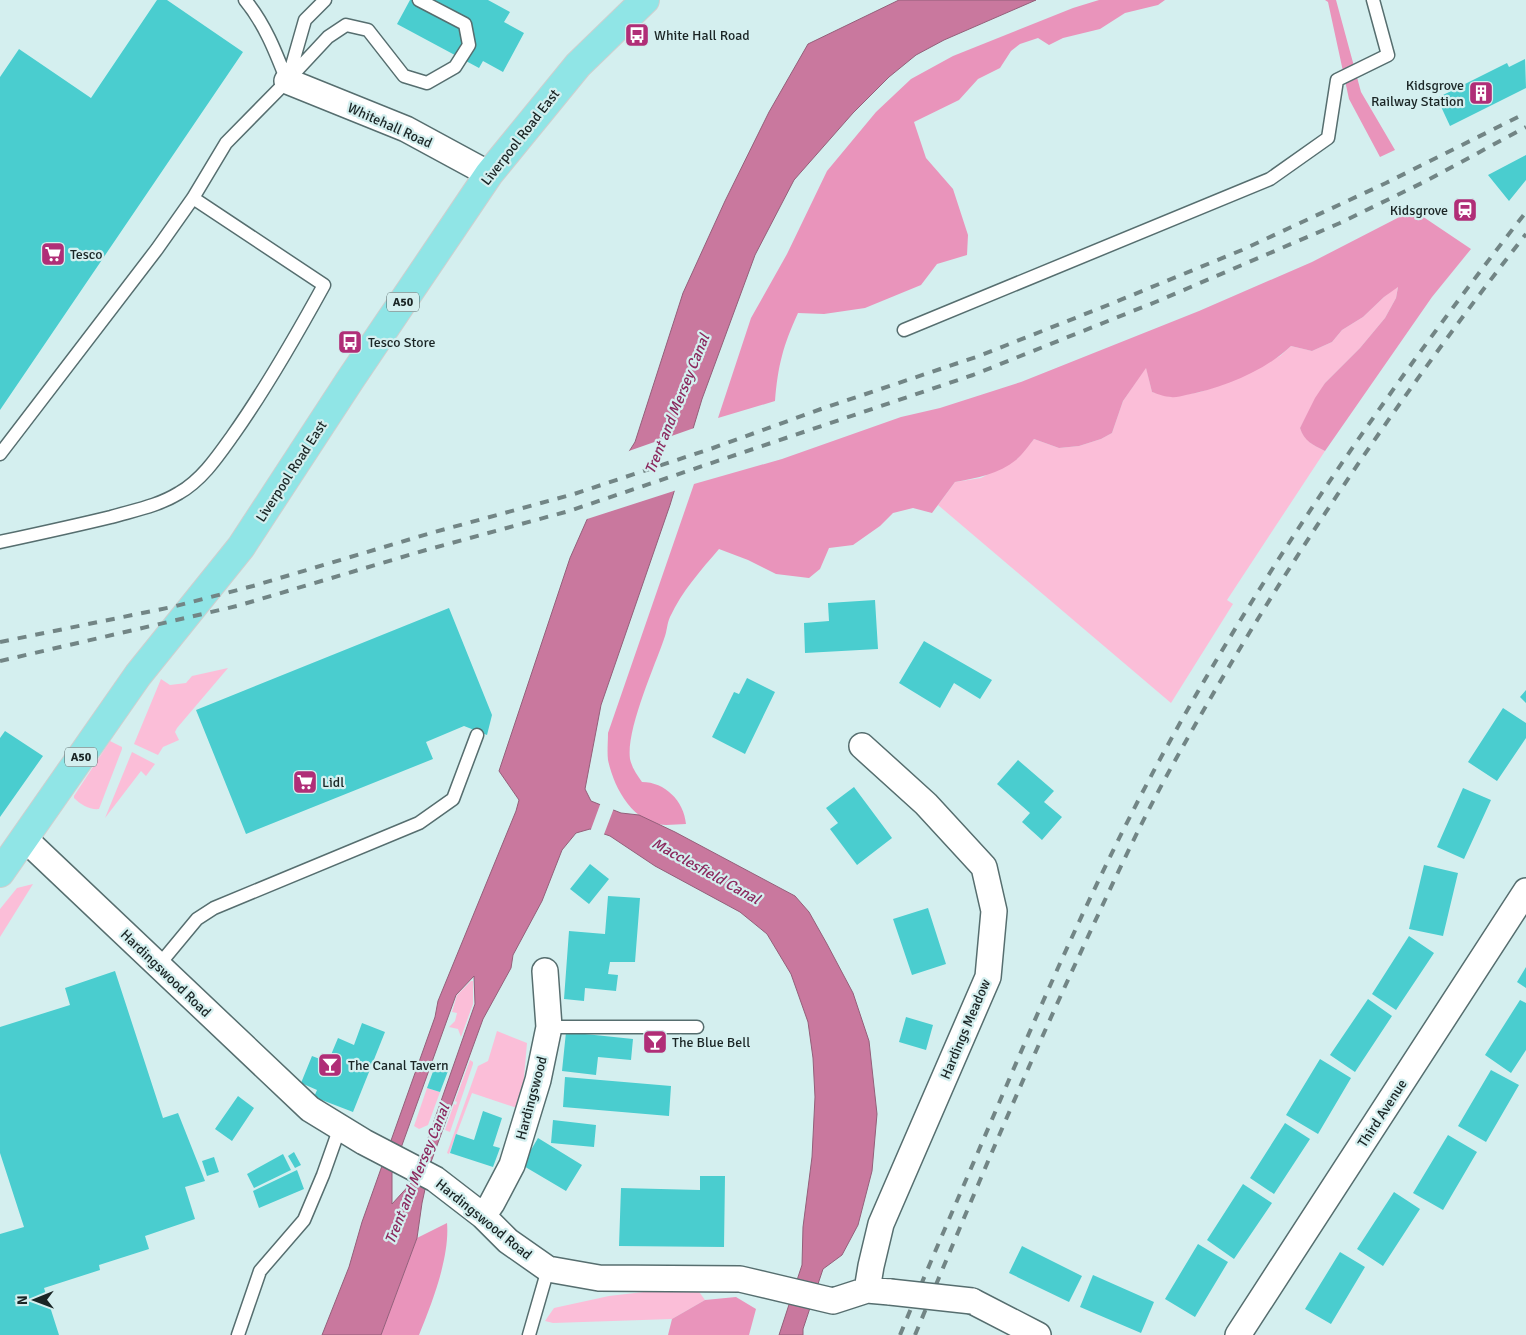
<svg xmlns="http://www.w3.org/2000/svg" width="1526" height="1335" viewBox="0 0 1526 1335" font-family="Signika,sans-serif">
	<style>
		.green { fill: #fbbed8 }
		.forest { fill: #e994bb }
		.water { fill: #c9789e; stroke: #945f7a; fill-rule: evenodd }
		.pier { fill: #d4efef }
		.building { fill: #4acdcf }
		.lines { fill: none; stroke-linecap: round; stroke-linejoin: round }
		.lane-casing { stroke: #566e6f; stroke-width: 15 }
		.street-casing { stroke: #566e6f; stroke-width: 28 }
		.primary-casing { stroke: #cdcfcf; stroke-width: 30 }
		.lane { stroke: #fff; stroke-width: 12 }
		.street { stroke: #fff; stroke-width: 25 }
		.primary { stroke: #90e5e6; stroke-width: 28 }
		.rail { stroke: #728585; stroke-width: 4; stroke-dasharray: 9 9; stroke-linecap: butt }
		.street-bridge-casing { stroke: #566e6f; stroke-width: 28; stroke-linecap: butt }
		.street-bridge { stroke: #fff; stroke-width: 25 }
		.labels { text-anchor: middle; stroke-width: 4.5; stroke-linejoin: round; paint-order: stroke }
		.shield { fill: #d4efef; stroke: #526262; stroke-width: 1 }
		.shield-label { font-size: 12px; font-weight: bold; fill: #1a2525 }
		.poi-label { font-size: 14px; fill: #1a2525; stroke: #d4efef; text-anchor: start }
		.street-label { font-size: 14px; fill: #1a2525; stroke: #d4efef }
		.water-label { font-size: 15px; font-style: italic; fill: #8b295e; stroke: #d4efef }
	</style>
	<rect width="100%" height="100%" fill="#d4efef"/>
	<!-- green -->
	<path class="green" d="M1398 286 1396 298 1385 318 1360 348 1325 383 1300 428C1305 441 1313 445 1325 451L1227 600 1233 604 1171 703 938 505 955 482 981 478 1017 459 1034 439 1059 448 1079 446 1101 439 1112 433 1123 401 1146 367 1152 392 1171 397 1200 392 1221 385 1280 356 1291 346 1312 351 1332 342 1342 330 1363 317 1384 297Z
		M228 668 177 728 175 732 179 740 163 747 158 755 134 744 161 679 170 685 186 683 192 676Z
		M110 741 122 747V749L99 809C90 810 81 805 74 798V796Z
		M132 752 155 764 146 776 141 771 105 818Z
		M33 884 0 937V909L17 888Z
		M471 981H473V1004L461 1037 458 1029 449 1027 455 1021 457 1013 452 1012 457 995Z
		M497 1031 527 1043 522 1100 520 1109 472 1093 449 1154 447 1153 478 1066 488 1061Z
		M470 1060 473 1062V1064L450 1132 445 1130 454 1104 456 1105 457 1102 455 1101Z
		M427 1088 440 1092 428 1125 419 1129 414 1126Z
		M695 1286 705 1300 672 1319 553 1323 545 1321 554 1308 609 1296Z"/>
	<!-- forest -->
	<path class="forest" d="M1099 0H1165L1158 5 1125 13 1100 29 1063 38 1049 45 1038 38 1020 44 1011 51 1000 68 978 79 959 100 914 122 926 158 953 189 968 235 967 255 937 264 921 285 865 308 824 314 798 313C783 346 778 365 775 401L718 418 751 318 787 254 827 171 876 112 911 79 953 56 1073 8Z
		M1325 0H1336L1361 92 1395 150 1380 157 1349 99 1328 2Z
		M1413 210 1471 249 1432 297 1325 451C1313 445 1304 441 1300 428L1315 398 1325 383 1360 348 1385 318 1396 298 1398 287 1384 297 1363 317 1342 330 1332 342 1312 351 1291 346C1265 371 1221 389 1186 395 1181 396 1175 398 1171 397 1165 397 1158 394 1152 392L1146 368 1123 401 1112 433 1101 439 1079 446 1059 448 1034 439C1029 445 1023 454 1016 460 999 474 977 478 955 482L932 513 913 508 893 513 880 526 853 545 829 548 820 569 809 578 776 574 748 560 719 549C701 570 682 591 670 617 667 623 667 632 664 639 654 668 626 730 630 759 632 768 637 775 642 782 665 782 684 801 686 824 679 824 673 825 666 825 633 824 614 788 608 760 607 752 608 741 608 733L694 484 782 459 901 417 940 408 1021 382 1199 311 1312 262Z
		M447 1223C450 1257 432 1303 419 1335H381L417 1238Z
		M736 1297 756 1309 749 1335H668L672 1319 705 1300Z"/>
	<!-- water -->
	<path class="water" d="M899 0H1036L944 40 916 55 889 77 853 113 794 180 755 255 702 399 670 505 601 705 585 789 591 801 621 813 639 815 675 832 795 896 809 912 827 944 853 993 869 1041 877 1114 872 1171 858 1225 842 1255 823 1269 803 1329V1335H779L802 1265 803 1227 812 1157 815 1097 813 1058 808 1022 791 974 767 934 740 912 655 866 610 836 590 829 576 833 562 850 542 901 513 955 511 968 483 1019 431 1162 422 1203 417 1238 381 1335H322L349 1267 362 1222 435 1017 438 1001 516 811 519 800 499 771 570 558 589 515 635 442 683 293 725 201 769 112 808 44ZM474 976 475 1004 413 1181 392 1204V1173L456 995Z"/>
	<!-- pier -->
	<path class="pier" d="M697 427 677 490 584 520 626 452Z
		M601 802 614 808 603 837 590 832Z"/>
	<!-- building -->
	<path class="building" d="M157 0H167L243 52 0 410V77L19 49 91 98Z
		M410 0H488L510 12 504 22 524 33 503 72 483 61 479 68 397 24Z
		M1525 59 1526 88 1450 126 1437 98 1507 63 1509 67Z
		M1526 155V180L1509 201 1488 175Z
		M875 600 878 649 805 653 804 623 829 621 828 603Z
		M449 608 492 715 487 735 464 726 426 742 433 759 246 834 196 710Z
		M924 641 992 680 980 699 954 683 940 708 899 683Z
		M747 678 775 692 745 754 712 737 734 692 739 694Z
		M1526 690V703L1520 697Z
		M1503 708 1526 723V738L1497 781 1468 762Z
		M5 731 43 756 0 817V738Z
		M1018 760 1054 791 1044 802 1062 817 1042 840 1022 822 1030 813 997 784Z
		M854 787 892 838 857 865 830 829 838 823 826 808Z
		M1463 788 1491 800 1464 859 1437 847Z
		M590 864 609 879 589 904 570 889Z
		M1424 865 1458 873 1443 936 1409 929Z
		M608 896 640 898 635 962H610L608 974 618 975 616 991 585 988 584 1001 564 999 569 931 605 934Z
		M928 908 946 964 912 975 893 919Z
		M1409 936 1434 953 1396 1010 1372 994Z
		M1526 967V988L1517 982Z
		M115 971 163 1118 178 1113 205 1181 185 1187 195 1219 145 1236 149 1249 99 1265 100 1270 44 1288 59 1335H0V1234L24 1227 0 1153V1027L70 1005 65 988Z
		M1368 999 1392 1016 1355 1072 1330 1055Z
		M1520 1000 1526 1003V1050L1511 1073 1485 1055Z
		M906 1017 933 1025 926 1050 899 1042Z
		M362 1023 385 1032 353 1112 314 1097 317 1090 301 1083 312 1056 328 1062 338 1038 354 1045Z
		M566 1032 633 1039 631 1060 598 1057 596 1075 562 1071Z
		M1320 1059 1351 1078 1318 1134 1286 1115Z
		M435 1066 448 1071 440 1092 427 1088Z
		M1491 1070 1519 1085 1486 1142 1458 1126Z
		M565 1077 671 1086 669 1116 563 1107Z
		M238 1096 254 1108 232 1141 215 1129Z
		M483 1111 502 1118 493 1146 500 1148 493 1167 450 1153 456 1134 474 1140Z
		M553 1120 596 1125 594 1147 551 1143Z
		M1285 1123 1310 1139 1274 1194 1250 1178Z
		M1448 1135 1477 1152 1443 1210 1413 1193Z
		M538 1138 582 1165 566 1191 522 1165Z
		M294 1152 301 1165 295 1168 288 1156Z
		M283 1154 291 1170 254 1188 247 1174Z
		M214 1157 219 1172 207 1176 202 1161Z
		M297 1170 304 1189 259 1208 253 1191Z
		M700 1176H725L724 1247 619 1246 621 1188 700 1190Z
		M1243 1184 1272 1203 1234 1259 1207 1240Z
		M1394 1192 1420 1209 1383 1266 1357 1249Z
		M1198 1244 1228 1262 1195 1317 1165 1299Z
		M1022 1246 1082 1276 1069 1302 1009 1273Z
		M1340 1252 1365 1267 1331 1324 1305 1309Z
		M1093 1275 1154 1302 1141 1333 1080 1307Z"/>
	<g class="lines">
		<defs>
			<path id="lane" d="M245 0C265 24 276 53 287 81
				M289 76 305 20 325 0
				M904 330 1270 179 1328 138 1337 80 1388 55 1373 0
				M0 454 157 249 193 198 226 143 287 81 328 37 346 25 368 30 404 76 427 83 455 67 469 45 465 24 419 0
				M0 542C37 534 74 526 111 517 135 510 158 506 179 493 202 480 218 456 233 435 267 387 296 336 324 285L193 198
				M158 966 197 919 214 908 419 823 453 799 477 735
				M549 1027H697
				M238 1335 260 1271 304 1220 323 1175 340 1127
				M529 1335 548 1269"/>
			<path id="street" d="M287 81 406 129 489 174
				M862 746 926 804 984 867 994 911 988 977 881 1224 871 1266 867 1290
				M25 839 310 1109 364 1142 435 1179 483 1216 508 1241 548 1269 599 1278 740 1279 833 1301 867 1290 890 1292
				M483 1216 492 1203 512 1165 538 1080 549 1027 545 971
				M972 1301 1038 1335
				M1238 1335 1526 891"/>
			<path id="primary" d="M0 873 138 675 241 547 350 380 489 174 578 65 645 0"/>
		</defs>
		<!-- lane casing -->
		<use href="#lane" class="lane-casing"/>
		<!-- street casing -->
		<use href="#street" class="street-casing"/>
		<!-- primary casing -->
		<use href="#primary" class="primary-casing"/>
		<!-- lane -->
		<use href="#lane" class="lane"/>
		<!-- street -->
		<use href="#street" class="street"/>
		<!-- primary -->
		<use href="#primary" class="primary"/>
		<!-- rail -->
		<path class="rail" d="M0 642 172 607 253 586 431 533 574 494 713 448 821 409 979 356 1108 305 1242 250 1386 183 1526 113
			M0 661 237 606 426 550 569 511 973 375 1158 301 1340 223 1426 181 1526 127
			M900 1335C933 1255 968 1176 1002 1096 1052 979 1104 862 1165 750 1269 561 1393 382 1526 212
			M915 1335C968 1208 1021 1081 1079 956 1110 889 1141 821 1177 757 1279 574 1397 399 1526 234"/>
		<defs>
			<path id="street-bridge" d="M890 1292 972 1301"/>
		</defs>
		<!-- street-bridge casing -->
		<use href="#street-bridge" class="street-bridge-casing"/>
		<!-- street-bridge -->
		<use href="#street-bridge" class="street-bridge"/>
	</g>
	<!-- icons -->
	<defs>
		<symbol id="bus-square" viewBox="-11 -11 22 22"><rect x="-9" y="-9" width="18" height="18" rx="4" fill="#b02e77" stroke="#d4efef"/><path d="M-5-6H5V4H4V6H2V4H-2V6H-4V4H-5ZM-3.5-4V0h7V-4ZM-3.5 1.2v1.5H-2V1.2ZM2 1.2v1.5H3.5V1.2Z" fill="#fff"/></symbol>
		<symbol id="building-square" viewBox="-11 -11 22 22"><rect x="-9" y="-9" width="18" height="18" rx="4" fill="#b02e77" stroke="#d4efef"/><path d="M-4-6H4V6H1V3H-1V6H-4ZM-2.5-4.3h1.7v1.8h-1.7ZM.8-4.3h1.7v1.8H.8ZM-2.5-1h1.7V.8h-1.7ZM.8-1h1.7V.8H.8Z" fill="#fff"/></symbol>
		<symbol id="station-square" viewBox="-11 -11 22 22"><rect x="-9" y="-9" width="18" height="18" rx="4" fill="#b02e77" stroke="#d4efef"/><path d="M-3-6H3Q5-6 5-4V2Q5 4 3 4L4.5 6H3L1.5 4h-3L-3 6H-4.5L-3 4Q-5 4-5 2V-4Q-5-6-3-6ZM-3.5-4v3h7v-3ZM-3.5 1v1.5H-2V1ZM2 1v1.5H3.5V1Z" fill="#fff"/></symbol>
		<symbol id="supermarket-square" viewBox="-11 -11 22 22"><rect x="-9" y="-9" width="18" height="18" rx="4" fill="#b02e77" stroke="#d4efef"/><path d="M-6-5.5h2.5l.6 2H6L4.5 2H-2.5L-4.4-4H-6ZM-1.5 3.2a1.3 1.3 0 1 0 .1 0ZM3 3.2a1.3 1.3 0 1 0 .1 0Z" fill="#fff"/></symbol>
		<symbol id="bar-square" viewBox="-11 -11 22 22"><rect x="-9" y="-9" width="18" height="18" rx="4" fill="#b02e77" stroke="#d4efef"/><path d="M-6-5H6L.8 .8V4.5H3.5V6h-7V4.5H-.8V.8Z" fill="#fff"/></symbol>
	</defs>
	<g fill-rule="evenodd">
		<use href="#bus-square" x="623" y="21" width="28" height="28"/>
		<use href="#building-square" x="1467" y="79" width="28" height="28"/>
		<use href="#station-square" x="1451" y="196" width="28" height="28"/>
		<use href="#supermarket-square" x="39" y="240" width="28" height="28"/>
		<use href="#bus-square" x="336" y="328" width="28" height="28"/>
		<use href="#supermarket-square" x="291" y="768" width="28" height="28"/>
		<use href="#bar-square" x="641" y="1028" width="28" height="28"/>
		<use href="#bar-square" x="316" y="1051" width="28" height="28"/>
	</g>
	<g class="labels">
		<!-- shield labels -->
		<g class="shield">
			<rect x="387" y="292.5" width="32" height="19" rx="4"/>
			<rect x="65" y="747.5" width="32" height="19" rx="4"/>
		</g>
		<g class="shield-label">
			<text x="403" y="306">A50</text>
			<text x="81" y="761">A50</text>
		</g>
		<!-- poi labels -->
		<g class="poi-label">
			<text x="654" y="40">White Hall Road</text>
			<text x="1464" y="90" text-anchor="end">Kidsgrove<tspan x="1464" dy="16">Railway Station</tspan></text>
			<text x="1448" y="215" text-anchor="end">Kidsgrove</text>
			<text x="70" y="259">Tesco</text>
			<text x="368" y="347">Tesco Store</text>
			<text x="322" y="787">Lidl</text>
			<text x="672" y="1047">The Blue Bell</text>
			<text x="348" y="1070">The Canal Tavern</text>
		</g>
		<!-- street labels -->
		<g class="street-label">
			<text transform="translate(390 125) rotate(24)" y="5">Whitehall Road</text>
			<text transform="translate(520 137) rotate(-52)" y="5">Liverpool Road East</text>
			<text transform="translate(291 471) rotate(-57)" y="5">Liverpool Road East</text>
			<text transform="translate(166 973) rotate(44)" y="5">Hardingswood Road</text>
			<text transform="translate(965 1029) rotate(-67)" y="5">Hardings Meadow</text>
			<text transform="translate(531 1098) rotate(-75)" y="5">Hardingswood</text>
			<text transform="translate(1382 1113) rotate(-57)" y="5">Third Avenue</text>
			<text transform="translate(484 1219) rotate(39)" y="5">Hardingswood Road</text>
		</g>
		<!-- water labels -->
		<g class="water-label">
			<text transform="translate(677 404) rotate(-68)" y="5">Trent and Mersey Canal</text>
			<text transform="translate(706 871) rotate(29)" y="5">Macclesfield Canal</text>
			<text transform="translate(417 1174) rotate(-68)" y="5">Trent and Mersey Canal</text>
		</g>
	</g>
	<!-- north arrow -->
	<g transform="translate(35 1300) rotate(269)" stroke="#d4efef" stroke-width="4" paint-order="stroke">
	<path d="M0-4L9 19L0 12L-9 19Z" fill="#1a2525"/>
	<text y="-8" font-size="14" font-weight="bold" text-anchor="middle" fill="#1a2525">N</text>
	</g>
</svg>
